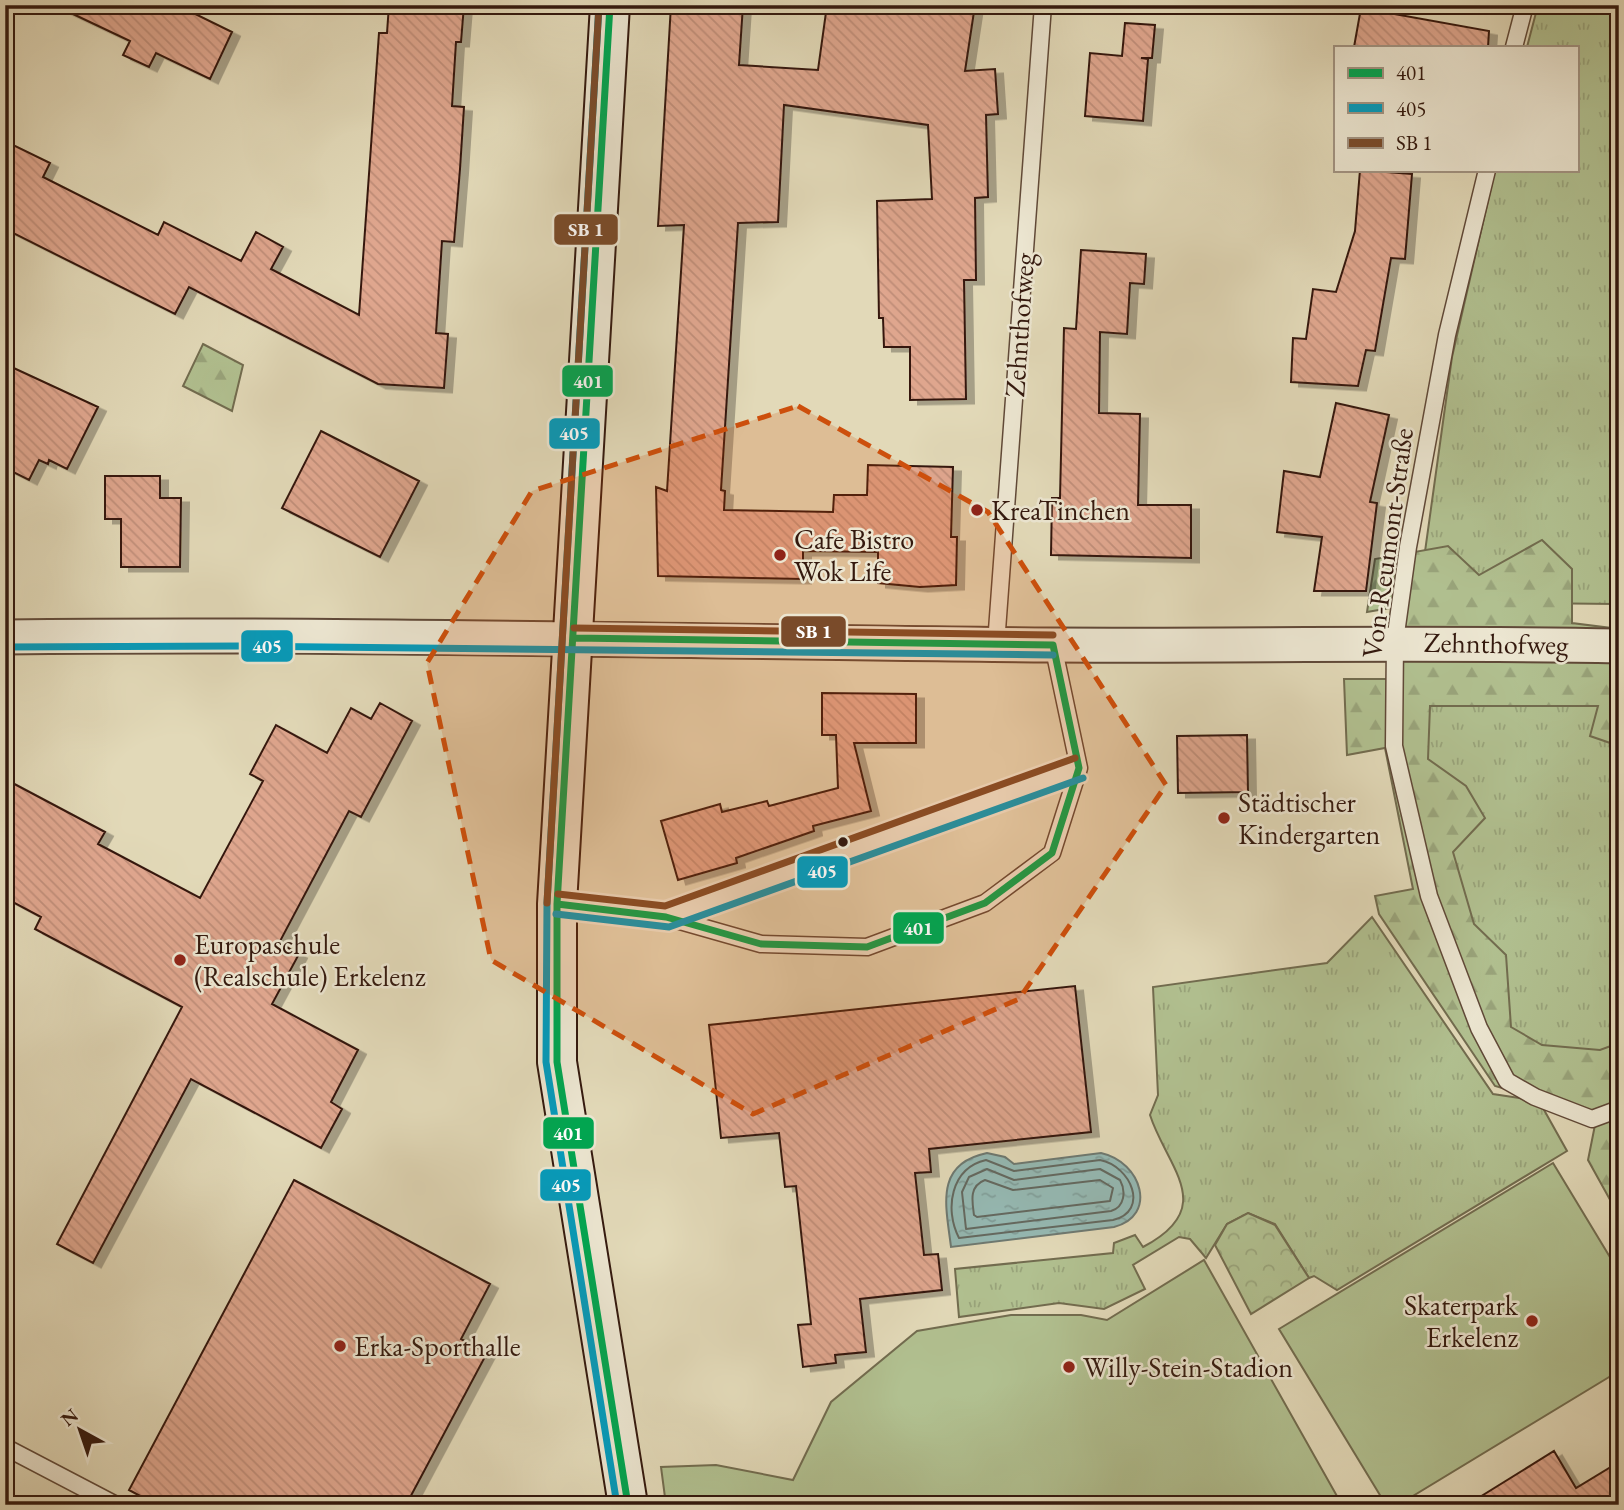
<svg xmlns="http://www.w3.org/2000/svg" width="1624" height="1510" viewBox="0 0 1624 1510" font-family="'EB Garamond',serif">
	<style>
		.grass { fill: url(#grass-tufts); stroke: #726c4f; stroke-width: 2 }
		.forest { fill: url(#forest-firs); stroke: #726c4f; stroke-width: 2 }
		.park { fill: url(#park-crowns); stroke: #726c4f; stroke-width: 2 }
		.pitch { fill: #b1c090; stroke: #726c4f; stroke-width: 2 }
		.water { fill: url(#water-ripples); stroke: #6e7971; stroke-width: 2 }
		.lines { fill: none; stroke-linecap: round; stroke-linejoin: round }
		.shore { stroke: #646960; stroke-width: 2 }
		.building { fill: url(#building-back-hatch); stroke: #34190e; stroke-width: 2; filter: url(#shadow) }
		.service-casing { stroke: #604938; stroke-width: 19 }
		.minor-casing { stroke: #604938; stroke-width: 37 }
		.secondary-casing { stroke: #34190e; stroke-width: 42 }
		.service { stroke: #ece6d1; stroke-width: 16 }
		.minor { stroke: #ece6d1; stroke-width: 33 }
		.secondary { stroke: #ece6d1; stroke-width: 38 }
		.bus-1-casing { stroke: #ece6d1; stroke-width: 12 }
		.bus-2-casing { stroke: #ece6d1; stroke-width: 12 }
		.bus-3-casing { stroke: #ece6d1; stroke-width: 12 }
		.bus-1 { stroke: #00a651; stroke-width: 7 }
		.bus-2 { stroke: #059bbb; stroke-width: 7 }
		.bus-3 { stroke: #7a4b2a; stroke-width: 7 }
		.marked { fill: #cd4f0c; fill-opacity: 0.2; stroke: #cd4f0c; stroke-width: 5; stroke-dasharray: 14 9; stroke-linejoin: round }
		.poi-dot { fill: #8f2418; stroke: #ece6d1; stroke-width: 2.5 }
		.bus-dot { fill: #34190e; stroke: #ece6d1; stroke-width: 2.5 }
		.labels { text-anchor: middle; stroke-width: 5; stroke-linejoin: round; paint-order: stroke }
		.street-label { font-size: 28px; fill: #34190e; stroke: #ece6d1 }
		.poi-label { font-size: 28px; fill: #34190e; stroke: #ece6d1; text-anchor: start }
		.line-badge { stroke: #ece6d1; stroke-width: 2.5 }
		.badge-label { font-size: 19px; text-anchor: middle; font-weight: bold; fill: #fff }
	</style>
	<defs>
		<pattern id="grass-tufts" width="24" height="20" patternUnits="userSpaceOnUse" patternTransform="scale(1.75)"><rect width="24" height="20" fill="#b1c090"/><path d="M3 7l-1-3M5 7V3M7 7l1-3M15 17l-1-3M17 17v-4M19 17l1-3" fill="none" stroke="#99a47b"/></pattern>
		<pattern id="forest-firs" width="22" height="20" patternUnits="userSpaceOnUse" patternTransform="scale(1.75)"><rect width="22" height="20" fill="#b1c090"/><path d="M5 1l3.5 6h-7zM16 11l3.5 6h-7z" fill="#99a47b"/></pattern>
		<pattern id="park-crowns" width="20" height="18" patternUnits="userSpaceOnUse" patternTransform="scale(1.75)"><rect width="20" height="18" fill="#b1c090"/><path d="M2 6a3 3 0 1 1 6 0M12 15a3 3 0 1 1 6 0" fill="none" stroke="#99a47b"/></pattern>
		<pattern id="water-ripples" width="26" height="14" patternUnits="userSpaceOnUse" patternTransform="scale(1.75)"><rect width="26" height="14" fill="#95b9b3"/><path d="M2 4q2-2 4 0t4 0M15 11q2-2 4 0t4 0" fill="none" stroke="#819e99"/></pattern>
		<pattern id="building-back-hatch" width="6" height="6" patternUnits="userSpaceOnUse" patternTransform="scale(1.75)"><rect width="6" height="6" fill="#dfa68e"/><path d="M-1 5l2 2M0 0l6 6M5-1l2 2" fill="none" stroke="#c08e79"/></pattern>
		<filter id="shadow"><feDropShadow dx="8" dy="4.5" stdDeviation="0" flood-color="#0004"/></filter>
	</defs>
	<rect width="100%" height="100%" fill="#e2d9b8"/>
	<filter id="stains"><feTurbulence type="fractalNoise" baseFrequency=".00286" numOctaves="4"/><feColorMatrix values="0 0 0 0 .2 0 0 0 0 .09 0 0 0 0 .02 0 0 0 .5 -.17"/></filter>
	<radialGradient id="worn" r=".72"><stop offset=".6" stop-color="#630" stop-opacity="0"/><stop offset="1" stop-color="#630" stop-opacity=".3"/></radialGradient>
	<!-- grass -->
	<path class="grass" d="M1538 5H1619V581L1615 604 1418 602 1452 357 1495 170H1577V47H1527Z
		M1405 678 1619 679V1098L1512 1071Z
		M1372 917 1493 1094 1539 1101 1567 1151 1337 1290 1314 1276 1309 1278 1275 1224 1248 1213 1227 1224 1206 1258 1190 1239 1179 1237 1133 1265 1145 1289 1104 1309 1059 1303 959 1317 955 1269 1113 1253 1114 1243 1135 1235 1143 1247C1219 1207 1167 1168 1150 1115L1158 1095 1153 987 1327 963Z"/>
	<!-- forest -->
	<path class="forest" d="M203 344 243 365 232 411 183 386Z
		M1542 540 1572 569V623L1619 629V746L1590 736 1598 706H1430L1428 759 1466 786 1485 818 1453 852 1474 924 1506 955 1511 1027 1542 1045 1600 1050 1619 1043V1101L1593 1114 1495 1086 1379 914 1375 896 1413 889 1385 748 1347 755 1344 679H1389L1396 607 1367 612 1375 559 1448 546 1479 575Z
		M1619 1114V1216L1588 1160 1595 1125Z"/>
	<!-- park -->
	<path class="park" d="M1248 1213 1275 1225 1309 1278 1251 1314 1215 1245 1227 1224Z"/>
	<!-- pitch -->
	<path class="pitch" d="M1553 1163 1619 1272V1371L1398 1505H1386L1279 1329Z
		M1204 1260 1342 1505H666L661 1467 716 1465 793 1480 831 1402 917 1331 1011 1315H1081L1107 1320Z"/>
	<!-- water -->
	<path class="water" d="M987 1153 1005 1157 1014 1164 1101 1153C1142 1162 1158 1216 1114 1227L951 1247C946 1206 934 1164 987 1153Z"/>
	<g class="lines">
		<!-- shore -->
		<path class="shore" d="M986 1160 1014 1171 1100 1160C1131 1166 1150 1211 1113 1220L959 1238C944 1209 951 1168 986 1160Z
			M987 1169 1014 1180 1100 1169 1120 1180C1126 1191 1125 1207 1111 1211L966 1229 962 1192 969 1177Z
			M1100 1180 1113 1188 1110 1201 977 1217 974 1215C972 1201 969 1186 985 1180L1013 1190Z"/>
	</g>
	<!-- building -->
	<path class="building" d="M54 5H177L232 32 210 79 156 53 149 67 123 55 130 41Z
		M389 5H464L461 42H456L452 106 464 107 460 169 454 242 442 241 436 333 448 334 444 388 378 384 189 287 175 314 5 229V141L50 163 43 177 158 235 164 222 241 261 256 232 283 247 271 269 359 315 379 33H387Z
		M671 5H743L739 65 818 70 827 5H975L965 71 995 69 998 114 986 115 988 197 975 198 976 280H964L966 399 910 400V347H884L883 318H879L877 201 932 199 928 125 784 105 778 222 738 223 721 490 725 491 724 510 833 512 834 495H867L868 465 953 467 951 537H957L956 585 920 587 878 583V552L803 551V579L658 576 656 487 667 491 684 225 658 226Z
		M1361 8 1489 31 1488 47H1354Z
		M1125 23 1155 25 1152 58H1141L1148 59 1143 121 1085 116 1090 53 1122 56Z
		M1360 170 1412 174 1405 259 1391 258 1375 351 1366 350 1358 386 1291 382 1293 338 1306 339 1313 289 1336 292 1355 231Z
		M1081 250 1146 254 1144 284 1130 283 1127 334 1100 332 1099 413 1140 414 1138 505H1191V558L1051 555 1052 498H1060L1064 328 1076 329Z
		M5 364 98 407 67 469 49 460 48 464 39 460 29 480 5 468Z
		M1336 403 1389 415 1370 502 1377 503 1366 591H1314L1322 537 1277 532 1284 471 1320 477Z
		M321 431 419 481 380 557 282 508Z
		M105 476H160V498H181L180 567H121V519H105Z
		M822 693 916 694V743H854L871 811 813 826 814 831 736 858 737 863 678 880 661 821 720 804 722 812 767 801 769 806 838 788 836 735H822Z
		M380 703 412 721 361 817 349 811 279 943 299 954 272 1004 358 1050 331 1102 342 1109 321 1148 191 1079 93 1263 57 1244 182 1007 35 929 41 917 5 898V779L105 832 98 844 200 898 263 781 250 774 276 725 327 753 351 708 371 719Z
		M1247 735 1248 792 1178 793 1177 736Z
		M1075 986 1091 1132 929 1149 931 1172 915 1173 924 1255 938 1254 942 1290 860 1299 866 1352 835 1355 836 1363 803 1367 798 1325 811 1324 796 1186 785 1187 779 1133 721 1138 709 1025Z
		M294 1180 490 1284 461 1339 487 1353 406 1505H157L129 1490Z
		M1554 1451 1576 1488 1619 1462V1505H1467Z"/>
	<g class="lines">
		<defs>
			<path id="service" d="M1514 47 1525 5
				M1487 170 1447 335 1408 547 1395 641 1394 746 1429 896 1479 1028 1507 1081 1535 1097 1592 1119 1619 1109
				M996 644 1043 5
				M557 904 666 917 761 944 867 947 985 903 1052 853 1079 768 1053 645
				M666 917 1079 768
				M5 1447 116 1505"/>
			<path id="minor" d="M5 637C354 633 702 642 1051 645 1240 646 1429 642 1619 646"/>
			<path id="secondary" d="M610 5 557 904V1062L628 1505"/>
		</defs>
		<!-- service casing -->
		<use href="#service" class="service-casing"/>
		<!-- minor casing -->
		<use href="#minor" class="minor-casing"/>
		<!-- secondary casing -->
		<use href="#secondary" class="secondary-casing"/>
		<!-- service -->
		<use href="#service" class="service"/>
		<!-- minor -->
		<use href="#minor" class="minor"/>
		<!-- secondary -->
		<use href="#secondary" class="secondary"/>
		<defs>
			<path id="bus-1" d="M610 5 557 904V1062L628 1505
				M574 638 1053 645
				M557 904 666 917 761 944 867 947 985 903 1052 853 1079 768 1053 645"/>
			<path id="bus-2" d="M599 5 547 903 546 1062 617 1505
				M5 647 241 646 1053 655
				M556 914 669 927 1083 778"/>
			<path id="bus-3" d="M574 628 1053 635
				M558 894 665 906 1075 758
				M547 903 599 5"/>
		</defs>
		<!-- bus-1 casing -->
		<use href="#bus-1" class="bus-1-casing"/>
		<!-- bus-2 casing -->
		<use href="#bus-2" class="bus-2-casing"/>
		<!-- bus-3 casing -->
		<use href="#bus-3" class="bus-3-casing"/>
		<!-- bus-1 -->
		<use href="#bus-1" class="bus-1"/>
		<!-- bus-2 -->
		<use href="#bus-2" class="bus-2"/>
		<!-- bus-3 -->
		<use href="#bus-3" class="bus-3"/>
	</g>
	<!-- marked area -->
	<path class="marked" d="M798 406 988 512 1166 785 1019 999 753 1114 491 960 427 663 532 491Z"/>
	<!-- markers -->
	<g class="poi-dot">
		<circle cx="977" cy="510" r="7"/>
		<circle cx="780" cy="555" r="7"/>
		<circle cx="1224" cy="818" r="7"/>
		<circle cx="180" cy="960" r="7"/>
		<circle cx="1532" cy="1321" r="7"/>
		<circle cx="340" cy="1346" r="7"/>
		<circle cx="1069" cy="1367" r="7"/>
	</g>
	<circle class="bus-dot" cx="843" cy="842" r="6"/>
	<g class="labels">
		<!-- street labels -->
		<g class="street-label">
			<text transform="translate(1019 325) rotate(-86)" y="10">Zehnthofweg</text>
			<text transform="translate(1387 543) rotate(-82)" y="10">Von-Reumont-Straße</text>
			<text transform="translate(1496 643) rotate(1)" y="10">Zehnthofweg</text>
		</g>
		<!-- poi labels -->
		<g class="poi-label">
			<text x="991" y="520">KreaTinchen</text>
			<text x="794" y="549">Cafe Bistro<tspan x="794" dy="32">Wok Life</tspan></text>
			<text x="1238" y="812">Städtischer<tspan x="1238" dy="32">Kindergarten</tspan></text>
			<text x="194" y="954">Europaschule<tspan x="194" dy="32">(Realschule) Erkelenz</tspan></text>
			<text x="1518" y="1315" text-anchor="end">Skaterpark<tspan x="1518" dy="32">Erkelenz</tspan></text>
			<text x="354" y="1356">Erka-Sporthalle</text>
			<text x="1083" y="1377">Willy-Stein-Stadion</text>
		</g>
	</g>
	<g class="line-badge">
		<rect x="553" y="213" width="66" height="33" rx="7" fill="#7a4b2a"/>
		<rect x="561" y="364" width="53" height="34" rx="7" fill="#00a651"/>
		<rect x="548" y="417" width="53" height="33" rx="7" fill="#059bbb"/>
		<rect x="780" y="615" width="67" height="33" rx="7" fill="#7a4b2a"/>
		<rect x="240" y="629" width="54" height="34" rx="7" fill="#059bbb"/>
		<rect x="796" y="855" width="53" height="34" rx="7" fill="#059bbb"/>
		<rect x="892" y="911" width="53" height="34" rx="7" fill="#00a651"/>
		<rect x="542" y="1116" width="53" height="34" rx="7" fill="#00a651"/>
		<rect x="539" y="1168" width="53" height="34" rx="7" fill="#059bbb"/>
	</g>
	<g class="badge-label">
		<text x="586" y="236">SB 1</text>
		<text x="588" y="388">401</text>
		<text x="574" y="440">405</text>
		<text x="814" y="638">SB 1</text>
		<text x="267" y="653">405</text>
		<text x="822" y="878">405</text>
		<text x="918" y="935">401</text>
		<text x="568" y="1140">401</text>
		<text x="566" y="1192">405</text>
	</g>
	<!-- margin -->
	<rect width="1624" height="1510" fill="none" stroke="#e2d9b8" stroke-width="28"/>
	<rect x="7" y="7" width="1610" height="1496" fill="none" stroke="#34190e" stroke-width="3.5"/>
	<rect x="14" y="14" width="1596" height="1482" fill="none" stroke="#34190e" stroke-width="2"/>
	<!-- legend -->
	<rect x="1334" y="46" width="245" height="126" fill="#ece6d1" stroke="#a29483" stroke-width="2"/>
	<rect x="1348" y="68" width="35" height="10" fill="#00a651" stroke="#a29483" stroke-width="2"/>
	<text x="1396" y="80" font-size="21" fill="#34190e">401</text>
	<rect x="1348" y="103" width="35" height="10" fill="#059bbb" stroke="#a29483" stroke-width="2"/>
	<text x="1396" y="116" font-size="21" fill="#34190e">405</text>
	<rect x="1348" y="138" width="35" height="10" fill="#7a4b2a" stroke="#a29483" stroke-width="2"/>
	<text x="1396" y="150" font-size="21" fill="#34190e">SB 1</text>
	<!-- north arrow -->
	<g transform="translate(80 1430) rotate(320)" stroke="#ece6d1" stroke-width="5" paint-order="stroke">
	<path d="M0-5L12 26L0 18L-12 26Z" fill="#34190e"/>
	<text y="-10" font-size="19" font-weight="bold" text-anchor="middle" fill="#34190e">N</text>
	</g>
	<rect width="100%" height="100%" filter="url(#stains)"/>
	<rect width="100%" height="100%" fill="url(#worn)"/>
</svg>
